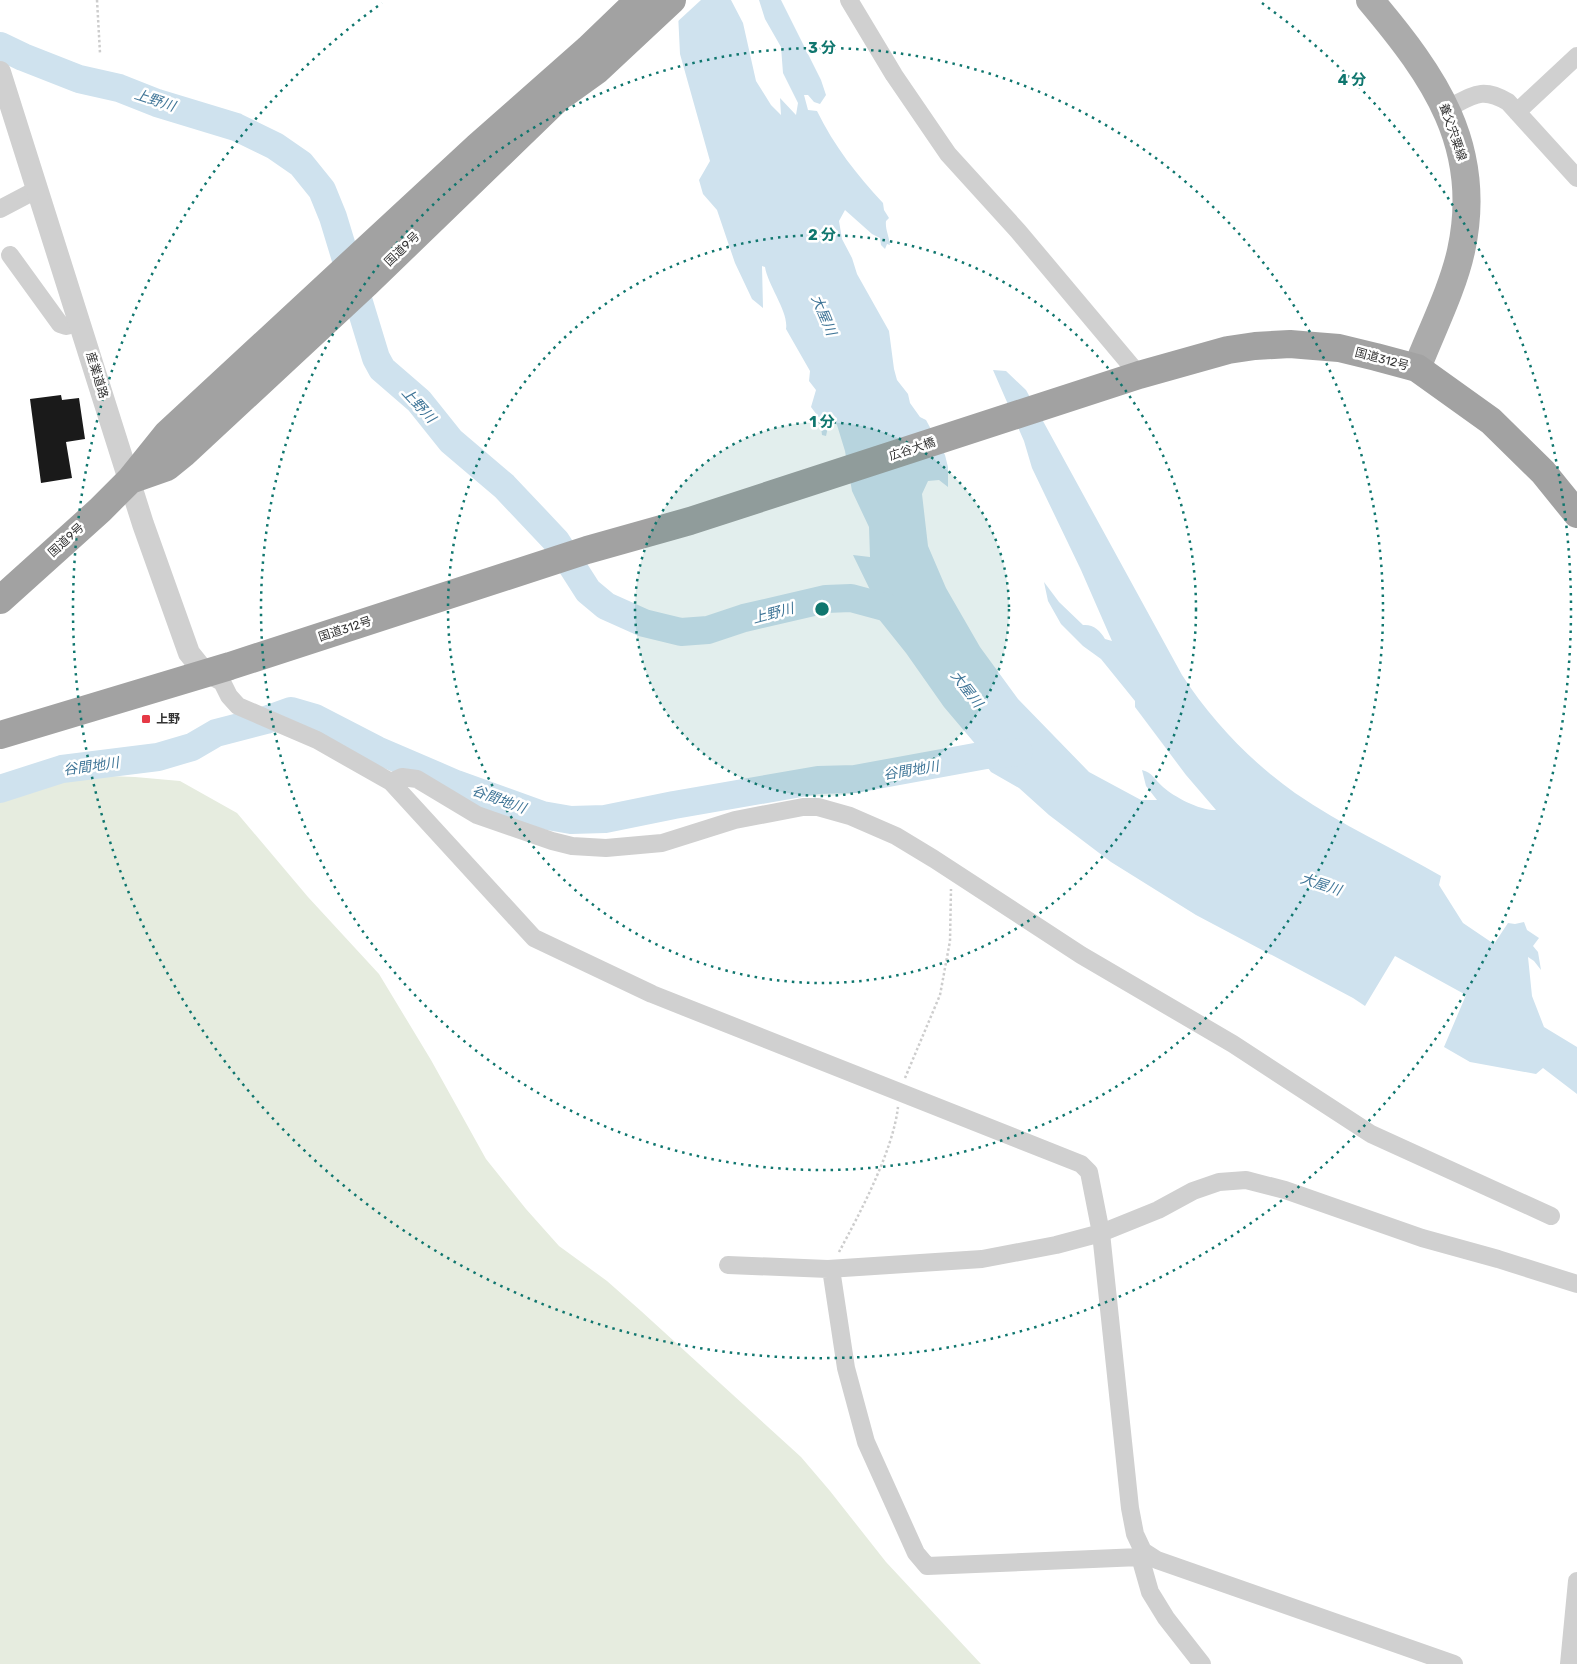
<svg xmlns="http://www.w3.org/2000/svg" width="1577" height="1664" viewBox="0 0 1577 1664" font-family="Rubik,'Noto Sans JP',sans-serif">
	<style>
		.green { fill: #e6ecdf }
		.water { fill: #cfe2ee }
		.pier { fill: #fff }
		.lines { fill: none; stroke-linecap: round; stroke-linejoin: round }
		.river { stroke: #cfe2ee; stroke-width: 28 }
		.building { fill: #1a1a1a }
		.path { stroke: #cdcdcd; stroke-width: 2.5; stroke-dasharray: 2.5 2.5; stroke-linecap: butt }
		.minor { stroke: #d0d0d0; stroke-width: 18 }
		.tertiary { stroke: #d0d0d0; stroke-width: 22 }
		.primary { stroke: #ababab; stroke-width: 28 }
		.trunk { stroke: #a2a2a2; stroke-width: 28 }
		.ring { fill: none; stroke: #0f766e; stroke-width: 2.5; stroke-dasharray: 2.5 5 }
		.poi-dot { fill: #e63946; stroke: #fff; stroke-width: 2 }
		.labels { text-anchor: middle; stroke-width: 5; stroke-linejoin: round; paint-order: stroke }
		.street-label { font-size: 12px; fill: #333; stroke: #fff }
		.poi-label { font-size: 12px; font-weight: bold; fill: #333; stroke: #fff; text-anchor: start }
		.water-label { font-size: 14px; font-style: italic; fill: #3f7597; stroke: #fff }
		.centre { fill: #0f766e; stroke: #fff; stroke-width: 2.5 }
		.ring-label { font-size: 15px; text-anchor: middle; font-weight: bold; fill: #0f766e; stroke: #fff; stroke-width: 5; stroke-linejoin: round; paint-order: stroke }
	</style>
	<rect width="100%" height="100%" fill="#fff"/>
	<!-- green -->
	<path class="green" d="M83 775 135 777 180 781 237 813 308 897 379 974 431 1060 486 1159 526 1209 559 1246 607 1281 641 1311 801 1457 830 1491 886 1562 981 1664H0V800L18 787Z"/>
	<!-- water -->
	<path class="water" d="M670 0H731L743 23 756 81 771 105 781 115 780 98 796 115 798 103 783 73 781 47 765 19 759 0H781L821 80 826 95 820 104 814 102 808 95H804L808 110 817 111C834 146 857 175 883 203L884 210 889 218 886 221C885 229 889 236 890 245L887 244 885 249 881 245 880 238 872 234 845 210 839 221 842 239 852 258 857 274 889 331 894 369 897 380 908 394 910 403 920 417 926 420 945 455 948 467V487L939 480 928 481 922 494 928 546 946 588 980 647 1018 699 1089 772 1141 800H1157L1146 786 1142 770C1153 773 1154 779 1163 787 1174 797 1201 811 1216 810L1186 775 1135 707V701L1101 659 1083 646 1061 624 1048 601 1044 582 1059 602 1083 625C1093 624 1100 630 1105 639L1112 641 1081 570 1032 468 1024 441 993 370 1006 371 1026 390 1182 675C1212 721 1250 761 1295 793 1341 825 1393 848 1441 876L1439 885 1463 923 1494 944 1508 923 1515 924 1524 922 1527 930 1539 938 1533 946 1538 952 1541 970 1534 961 1528 957 1532 996 1544 1027 1577 1047V1094L1543 1068 1536 1074 1470 1062 1444 1047 1466 995 1395 956 1365 1006 1353 998 1196 915 1111 862 1049 815 1019 788 991 772 983 761 977 746 944 707 906 653 874 613 850 599 874 598 853 555 870 557 869 527 852 491 845 451 837 425 834 422 829 423 826 436 822 435 820 419 811 407 816 390 809 381 810 371 786 329C789 312 768 286 765 267L762 266 763 308 752 299 735 263 717 210 703 194 699 180 710 161 680 54 678 13Z"/>
	<!-- pier -->
	<path class="pier" d="M668 0H701L676 23V13Z"/>
	<g class="lines">
		<!-- river -->
		<path class="river" d="M0 46 23 57 79 79 119 88 157 103 236 127 275 146 301 164 322 190 333 217 376 358 382 369 419 401 451 441 504 486 556 541 588 591 606 606 644 623 681 632 708 630 744 618 826 599 851 598 888 608
			M0 789 62 769 158 757 192 747 216 733 266 720 291 711 315 718 377 750 456 784 542 815 571 820 605 819 674 805 818 780 855 779 986 755 1019 752"/>
	</g>
	<!-- building -->
	<path class="building" d="M61 395 62 400 79 398 85 439 66 442 72 478 41 483 30 399Z"/>
	<g class="lines">
		<!-- path -->
		<path class="path" d="M97 0 100 53
			M905 1078 940 995 950 941 951 889
			M839 1252C860 1213 893 1151 898 1107"/>
		<!-- minor -->
		<path class="minor" d="M849 0 894 75 948 154 1018 231 1139 375
			M1446 109C1473 96 1481 86 1508 102L1577 178
			M1517 112 1577 56
			M0 209 38 189
			M10 255 60 324 66 326 81 323
			M205 673 222 682 229 696 238 706 317 740 391 782 534 938 652 994 1081 1164 1089 1172 1101 1233 1130 1508 1135 1534 1143 1551 1157 1560 1454 1664
			M391 782 402 777 417 779 477 815 552 841 572 846 606 848 662 843 735 820 803 807H818L850 816 896 836 934 859 1081 955 1233 1044 1371 1134 1551 1216
			M728 1265 828 1269 982 1259 1056 1245 1101 1233 1158 1210 1193 1191 1219 1182 1246 1180 1285 1190 1422 1238 1498 1259 1577 1284
			M831 1269 846 1368 866 1442 916 1553 927 1566 1140 1557
			M1140 1557 1150 1592 1166 1618 1202 1664
			M1569 1664 1577 1581"/>
		<!-- tertiary -->
		<path class="tertiary" d="M0 72 143 524 189 653 205 673"/>
		<!-- primary -->
		<path class="primary" d="M1370 0C1434 76 1484 146 1461 251 1453 288 1431 332 1417 368"/>
		<!-- trunk -->
		<path class="trunk" d="M564 94 596 71 672 0
			M130 480 167 467 183 454 367 283 577 80
			M0 600 100 510 130 480 167 434 477 147 588 49 639 0
			M0 735 230 666 587 550 690 521 1139 375 1228 350 1255 346 1290 344 1314 346 1339 348 1376 357 1417 368 1491 421 1543 472 1577 514"/>
	</g>
	<!-- distance rings -->
	<circle cx="822" cy="609" r="187" fill="#0f766e" fill-opacity=".12"/>
	<g class="ring">
		<circle cx="822" cy="609" r="187"/>
		<circle cx="822" cy="609" r="374"/>
		<circle cx="822" cy="609" r="561"/>
		<path d="M1262 3A749 749 0 1 1 382 3"/>
	</g>
	<!-- markers -->
	<rect class="poi-dot" x="141" y="714" width="10" height="10" rx="2.5"/>
	<g class="labels">
		<!-- street labels -->
		<g class="street-label">
			<text transform="translate(1453 132) rotate(71)" y="4">養父宍粟線</text>
			<text transform="translate(402 249) rotate(-44)" y="4">国道9号</text>
			<text transform="translate(1382 359) rotate(15)" y="4">国道312号</text>
			<text transform="translate(97 375) rotate(73)" y="4">産業道路</text>
			<text transform="translate(912 449) rotate(-18)" y="4">広谷大橋</text>
			<text transform="translate(66 540) rotate(-42)" y="4">国道9号</text>
			<text transform="translate(345 629) rotate(-18)" y="4">国道312号</text>
		</g>
		<!-- poi labels -->
		<g class="poi-label">
			<text x="156" y="723">上野</text>
		</g>
		<!-- water labels -->
		<g class="water-label">
			<text transform="translate(155 100) rotate(18)" y="5">上野川</text>
			<text transform="translate(824 315) rotate(67)" y="5">大屋川</text>
			<text transform="translate(419 405) rotate(47)" y="5">上野川</text>
			<text transform="translate(773 613) rotate(-15)" y="5">上野川</text>
			<text transform="translate(967 689) rotate(52)" y="5">大屋川</text>
			<text transform="translate(91 766) rotate(-8)" y="5">谷間地川</text>
			<text transform="translate(911 770) rotate(-9)" y="5">谷間地川</text>
			<text transform="translate(499 799) rotate(20)" y="5">谷間地川</text>
			<text transform="translate(1321 884) rotate(18)" y="5">大屋川</text>
		</g>
	</g>
	<circle cx="822" cy="609" r="8" class="centre"/>
	<g class="ring-label">
		<text x="822" y="53">3 分</text>
		<text x="1352" y="85">4 分</text>
		<text x="822" y="240">2 分</text>
		<text x="822" y="427">1 分</text>
	</g>
</svg>
